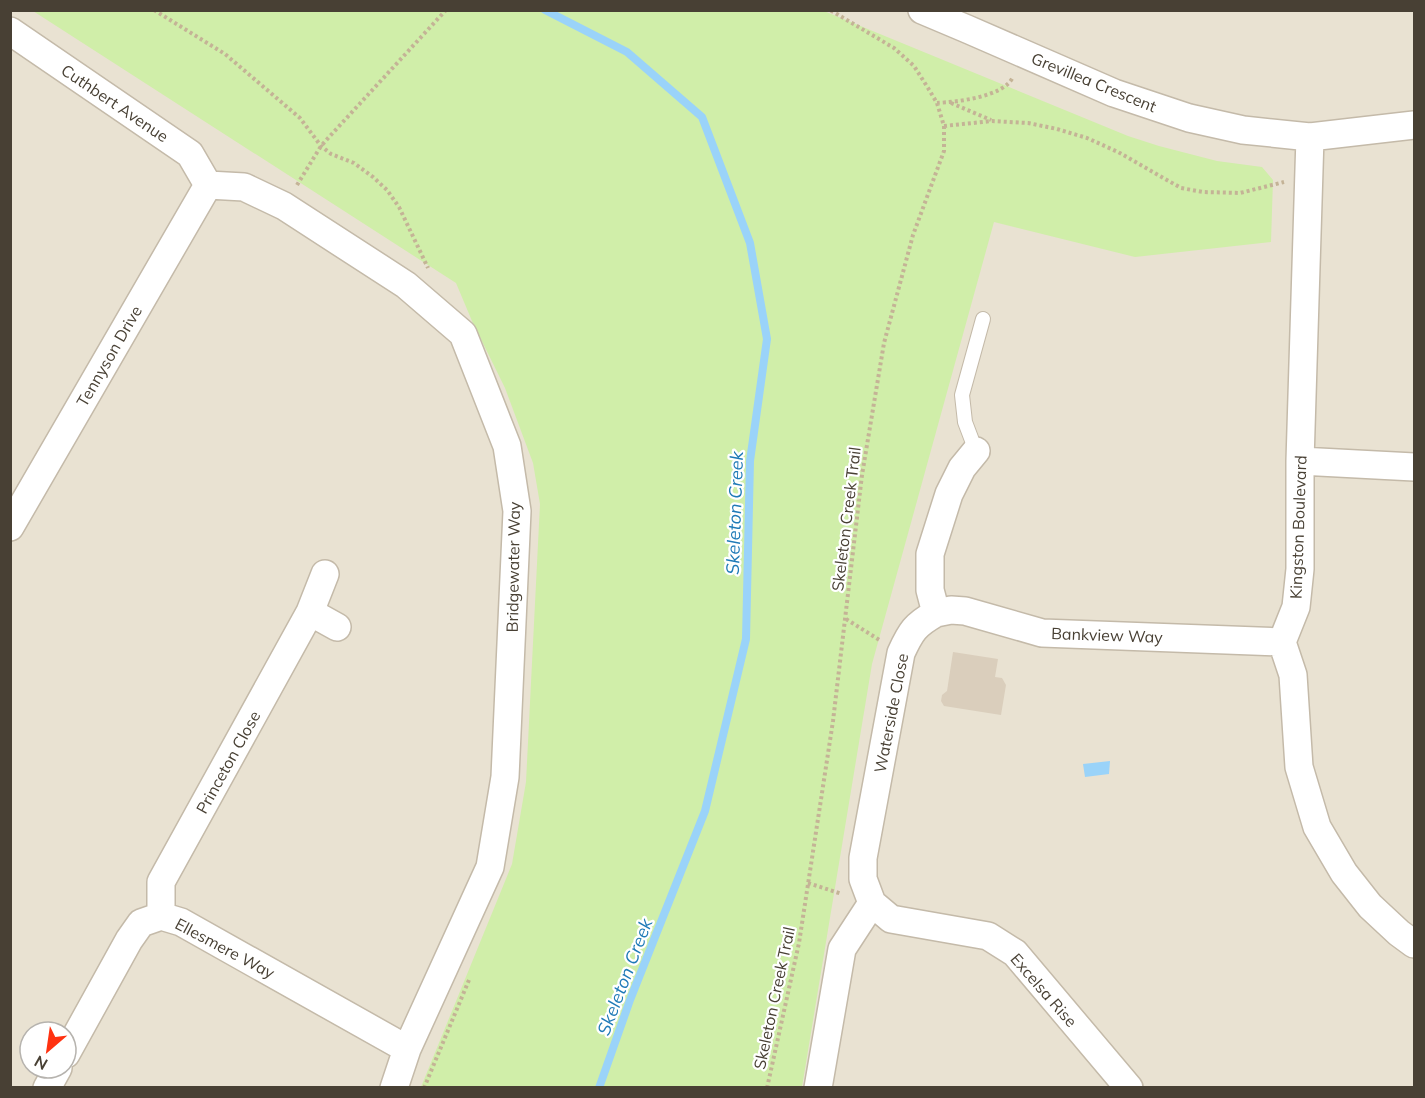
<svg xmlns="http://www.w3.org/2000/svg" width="1425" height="1098" viewBox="0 0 1425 1098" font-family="Mulish,sans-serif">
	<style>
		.residential { fill: #e9e2d2; fill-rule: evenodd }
		.green { fill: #d0eea9 }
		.water { fill: #9ad3f9 }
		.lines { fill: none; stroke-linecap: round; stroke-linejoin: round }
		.stream { stroke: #9ad3f9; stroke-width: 8 }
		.building { fill: #dacebc }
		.lane-casing { stroke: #c4baa9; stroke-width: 16 }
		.street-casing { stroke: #c4baa9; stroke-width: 30 }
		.path { stroke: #c4b396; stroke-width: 4; stroke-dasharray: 3 3; stroke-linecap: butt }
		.lane { stroke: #fff; stroke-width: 14 }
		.street { stroke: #fff; stroke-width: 27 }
		.labels { text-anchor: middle; stroke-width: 4.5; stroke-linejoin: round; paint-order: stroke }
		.street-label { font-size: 16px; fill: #484034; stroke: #fff }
		.water-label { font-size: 18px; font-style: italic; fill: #1f7ab7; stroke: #fff }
	</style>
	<rect width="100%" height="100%" fill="#f4efe5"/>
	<!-- residential -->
	<path class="residential" d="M10 11H1414V1087H11ZM30 1032H66V1068H30Z"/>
	<!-- green -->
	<path class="green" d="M33 11H824L1128 136 1159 146 1217 161 1262 167 1273 180 1271 242 1135 257 994 222 872 664 802 1087H421L512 864 526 782 540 504 533 463 505 388 472 321 456 283Z"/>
	<!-- water -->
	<path class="water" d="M1110 761 1109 774 1085 777 1083 764Z"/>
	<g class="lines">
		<!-- stream -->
		<path class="stream" d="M545 10 627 52 702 117 750 243 767 339 750 461 746 639 705 811 630 1000 599 1088"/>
	</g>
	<!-- building -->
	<path class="building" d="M953 652 998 659 995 677 1002 678 1006 685 1001 715 944 706 941 701 942 695 947 691Z"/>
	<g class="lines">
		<defs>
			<path id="lane" d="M976 451 965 422 962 395 983 319"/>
			<path id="street" d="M922 10 967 29 1114 93 1189 118 1243 130 1310 137 1414 125
				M10 31 190 154 208 185
				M1310 137 1300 461V569L1296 607 1282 642 1293 675 1299 767 1317 827 1344 873 1370 906 1399 933 1414 944
				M208 185 244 187 284 206 406 285 463 334 507 446 517 511 505 777 490 867 407 1049 394 1088
				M1300 461 1414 467
				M10 527 208 185
				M310 612 337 627
				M936 613 951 610 965 611 1042 633 1282 642
				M872 903 891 919 988 936 1015 953 1129 1088
				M161 916V882L310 612 325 574
				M66 1054 129 940 141 923 161 916 181 922 407 1049
				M47 1088 58 1068
				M818 1088 842 949 872 903 863 879V858L901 653C911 631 915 625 936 613L930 590V554L949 494 962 468 976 451"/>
		</defs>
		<!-- lane casing -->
		<use href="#lane" class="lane-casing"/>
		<!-- street casing -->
		<use href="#street" class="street-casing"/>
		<!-- path -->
		<path class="path" d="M154 10 225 54 300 118 321 146 331 154 354 163 373 177 387 190 399 207 428 268
			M937 103C956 102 1004 97 1013 77
			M951 103 991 120
			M944 126 992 121 1028 123 1057 129 1087 138 1118 152 1181 188 1203 192 1240 193 1284 182
			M297 185 321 146 330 136 446 10
			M846 619 881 641
			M808 883 842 894
			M424 1088 469 980
			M767 1088 799 943 833 721 862 475 884 343 913 235 944 151V126L937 103 928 88 914 66 894 48 830 10"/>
		<!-- lane -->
		<use href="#lane" class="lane"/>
		<!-- street -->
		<use href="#street" class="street"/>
	</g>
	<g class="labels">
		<!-- street labels -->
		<g class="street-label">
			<text transform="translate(1094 82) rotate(22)" y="6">Grevillea Crescent</text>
			<text transform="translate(115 103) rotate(34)" y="6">Cuthbert Avenue</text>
			<text transform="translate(109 356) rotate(-60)" y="6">Tennyson Drive</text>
			<text transform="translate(846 519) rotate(-83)" y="6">Skeleton Creek Trail</text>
			<text transform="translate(1298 527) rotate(-88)" y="6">Kingston Boulevard</text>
			<text transform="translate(513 567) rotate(-89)" y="6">Bridgewater Way</text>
			<text transform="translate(1107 635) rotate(2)" y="6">Bankview Way</text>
			<text transform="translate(891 713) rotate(-79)" y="6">Waterside Close</text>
			<text transform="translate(228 762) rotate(-61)" y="6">Princeton Close</text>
			<text transform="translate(225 948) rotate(28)" y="6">Ellesmere Way</text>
			<text transform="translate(1044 990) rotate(49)" y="6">Excelsa Rise</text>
			<text transform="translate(774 998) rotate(-78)" y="6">Skeleton Creek Trail</text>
		</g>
		<!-- water labels -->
		<g class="water-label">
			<text transform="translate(735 513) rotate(-88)" y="6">Skeleton Creek</text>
			<text transform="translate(625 977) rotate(-69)" y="6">Skeleton Creek</text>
		</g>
	</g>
	<!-- border -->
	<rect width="1425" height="1098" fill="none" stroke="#484034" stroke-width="24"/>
	<!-- north arrow -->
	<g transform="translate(48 1050) rotate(209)"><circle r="28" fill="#ffffff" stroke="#b6b3ae" stroke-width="1.5"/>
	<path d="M0-4.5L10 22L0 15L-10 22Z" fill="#ff3211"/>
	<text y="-9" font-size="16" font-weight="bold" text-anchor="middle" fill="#484034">N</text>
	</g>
</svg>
